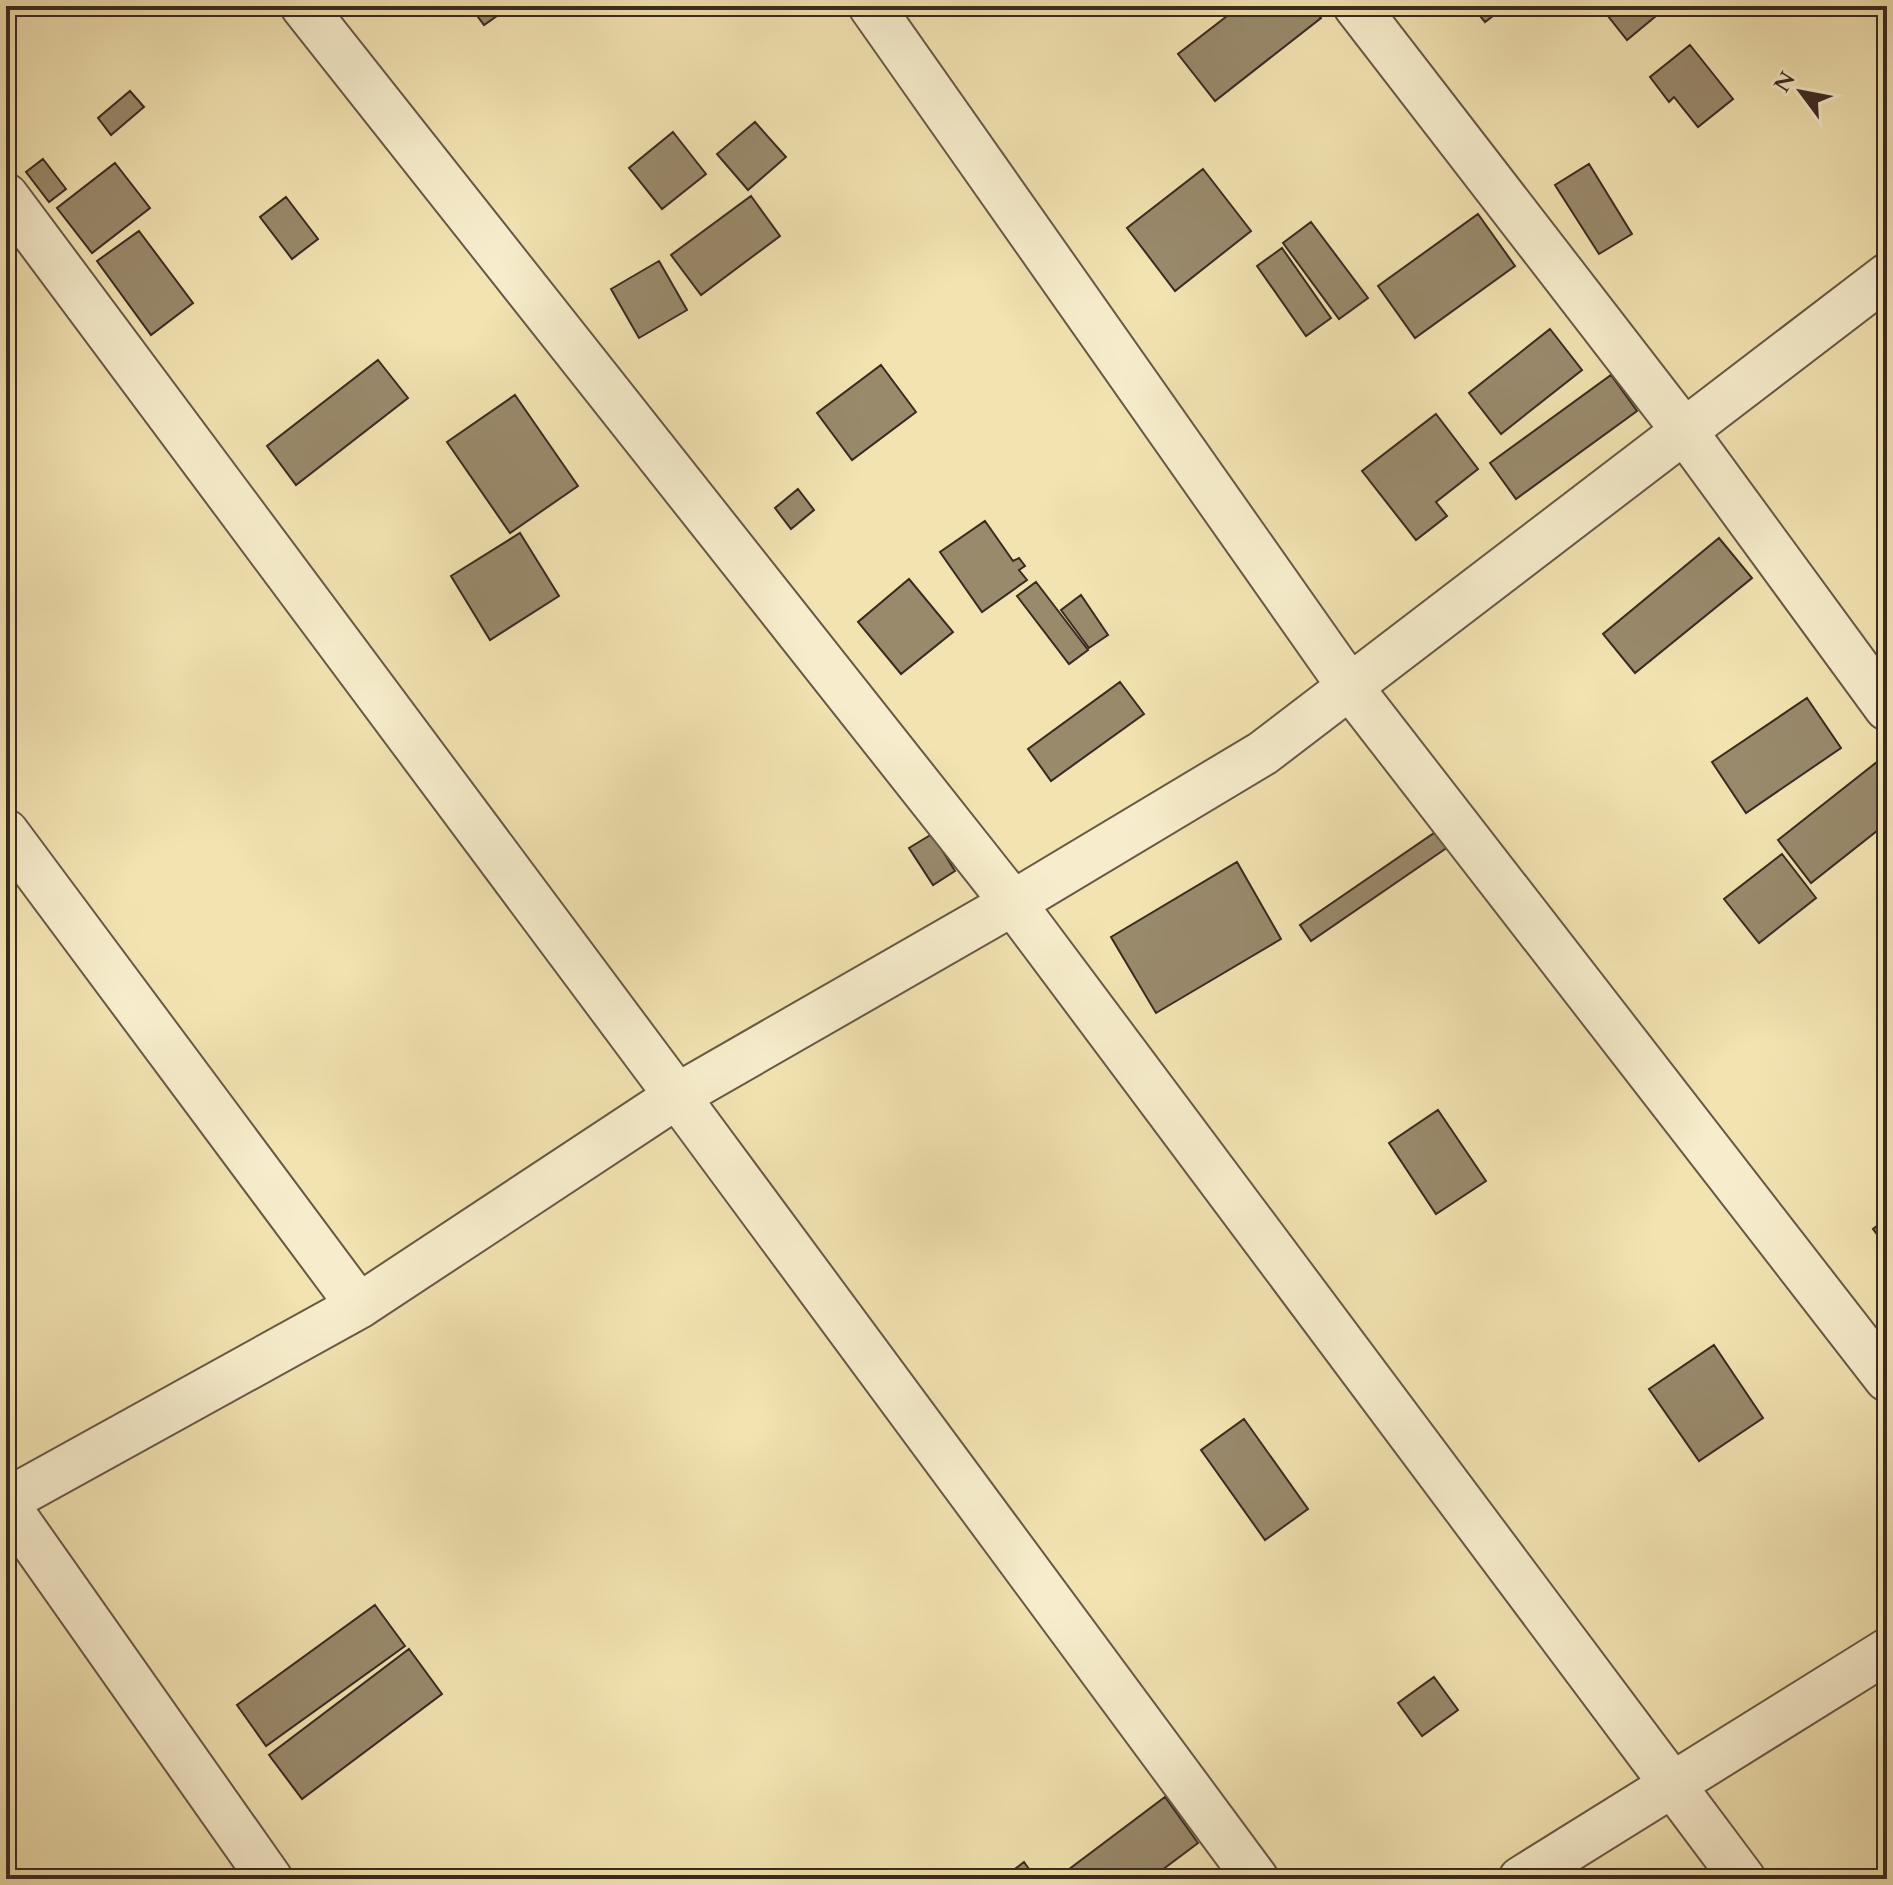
<svg xmlns="http://www.w3.org/2000/svg" width="1893" height="1885" viewBox="0 0 1893 1885" font-family="Cardo,serif">
	<style>
		.building { fill: #998a6c; stroke: #392a22; stroke-width: 2 }
		.lines { fill: none; stroke-linecap: round; stroke-linejoin: round }
		.minor-casing { stroke: #675846; stroke-width: 48 }
		.minor { stroke: #f7edcc; stroke-width: 44 }
	</style>
	<rect width="100%" height="100%" fill="#f2e3b1"/>
	<filter id="stains"><feTurbulence type="fractalNoise" baseFrequency=".0025" numOctaves="4"/><feColorMatrix values="0 0 0 0 .2 0 0 0 0 .09 0 0 0 0 .02 0 0 0 .5 -.17"/></filter>
	<radialGradient id="worn" r=".72"><stop offset=".6" stop-color="#630" stop-opacity="0"/><stop offset="1" stop-color="#630" stop-opacity=".3"/></radialGradient>
	<!-- building -->
	<path class="building" d="M470 6H511L484 25Z
		M1240 6H1311L1321 18 1215 101 1178 54Z
		M1472 6H1506L1485 22Z
		M1600 6H1668L1627 40Z
		M1690 45 1733 99 1698 127 1674 97 1669 102 1650 77Z
		M130 91 144 107 111 135 98 118Z
		M755 122 786 157 748 190 717 154Z
		M673 132 706 174 662 209 629 168Z
		M43 159 66 189 49 202 26 172Z
		M115 163 150 208 92 253 57 208Z
		M1589 164 1632 234 1599 254 1555 185Z
		M1203 169 1251 231 1175 291 1127 228Z
		M751 196 780 236 701 295 671 255Z
		M286 197 318 239 292 259 260 217Z
		M1478 214 1515 266 1415 338 1378 286Z
		M1311 222 1368 298 1339 319 1283 243Z
		M139 231 193 303 151 335 97 261Z
		M1282 248 1331 318 1306 336 1257 266Z
		M659 261 687 310 639 338 611 289Z
		M1550 329 1582 370 1501 434 1469 393Z
		M378 360 408 398 296 485 267 446Z
		M881 365 916 412 852 460 817 413Z
		M1611 375 1637 411 1516 499 1490 463Z
		M515 395 578 486 510 533 447 442Z
		M1436 414 1478 469 1436 502 1447 516 1416 540 1362 471Z
		M798 489 814 510 791 529 775 508Z
		M985 521 1013 561 1019 558 1025 566 1019 570 1027 580 982 612 940 552Z
		M520 533 559 596 490 640 451 576Z
		M1719 538 1752 578 1635 673 1603 634Z
		M909 579 953 632 901 674 858 622Z
		M1036 582 1088 650 1069 664 1017 596Z
		M1081 595 1108 635 1089 648 1061 610Z
		M1120 682 1144 714 1051 781 1028 749Z
		M1807 698 1841 748 1746 813 1712 762Z
		M1887 754V823L1811 883 1778 840Z
		M1437 831 1448 847 1311 941 1300 925Z
		M932 834 955 871 933 885 909 848Z
		M1782 854 1816 898 1759 943 1724 899Z
		M1237 862 1281 939 1156 1013 1111 937Z
		M1438 1110 1486 1181 1436 1214 1389 1143Z
		M1887 1218V1248L1873 1229Z
		M1714 1345 1763 1418 1699 1461 1649 1389Z
		M1244 1419 1308 1509 1265 1540 1201 1450Z
		M375 1605 405 1646 266 1746 237 1705Z
		M409 1649 442 1694 302 1799 269 1755Z
		M1434 1677 1458 1710 1422 1736 1398 1703Z
		M1165 1797 1198 1843 1150 1879H1056Z
		M1024 1862 1036 1879H1002Z"/>
	<g class="lines">
		<defs>
			<path id="minor" d="M303 6 1013 903 1743 1879
				M871 6 1350 687 1887 1379
				M1356 6 1685 432 1887 708
				M6 196 677 1096 1256 1879
				M6 832 359 1306
				M6 1501 359 1306 677 1096 1013 903 1263 753 1887 276
				M6 1504 270 1879
				M1521 1879 1887 1651"/>
		</defs>
		<!-- minor casing -->
		<use href="#minor" class="minor-casing"/>
		<!-- minor -->
		<use href="#minor" class="minor"/>
	</g>
	<!-- margin -->
	<rect width="1893" height="1885" fill="none" stroke="#f2e3b1" stroke-width="32"/>
	<rect x="8" y="8" width="1877" height="1869" fill="none" stroke="#392a22" stroke-width="4"/>
	<rect x="16" y="16" width="1861" height="1853" fill="none" stroke="#392a22" stroke-width="2"/>
	<!-- north arrow -->
	<g transform="translate(1801 92) rotate(302)" stroke="#f7edcc" stroke-width="6" paint-order="stroke">
	<path d="M0-6L14 30L0 20L-14 30Z" fill="#392a22"/>
	<text y="-12" font-size="22" font-weight="bold" text-anchor="middle" fill="#392a22">N</text>
	</g>
	<rect width="100%" height="100%" filter="url(#stains)"/>
	<rect width="100%" height="100%" fill="url(#worn)"/>
</svg>
